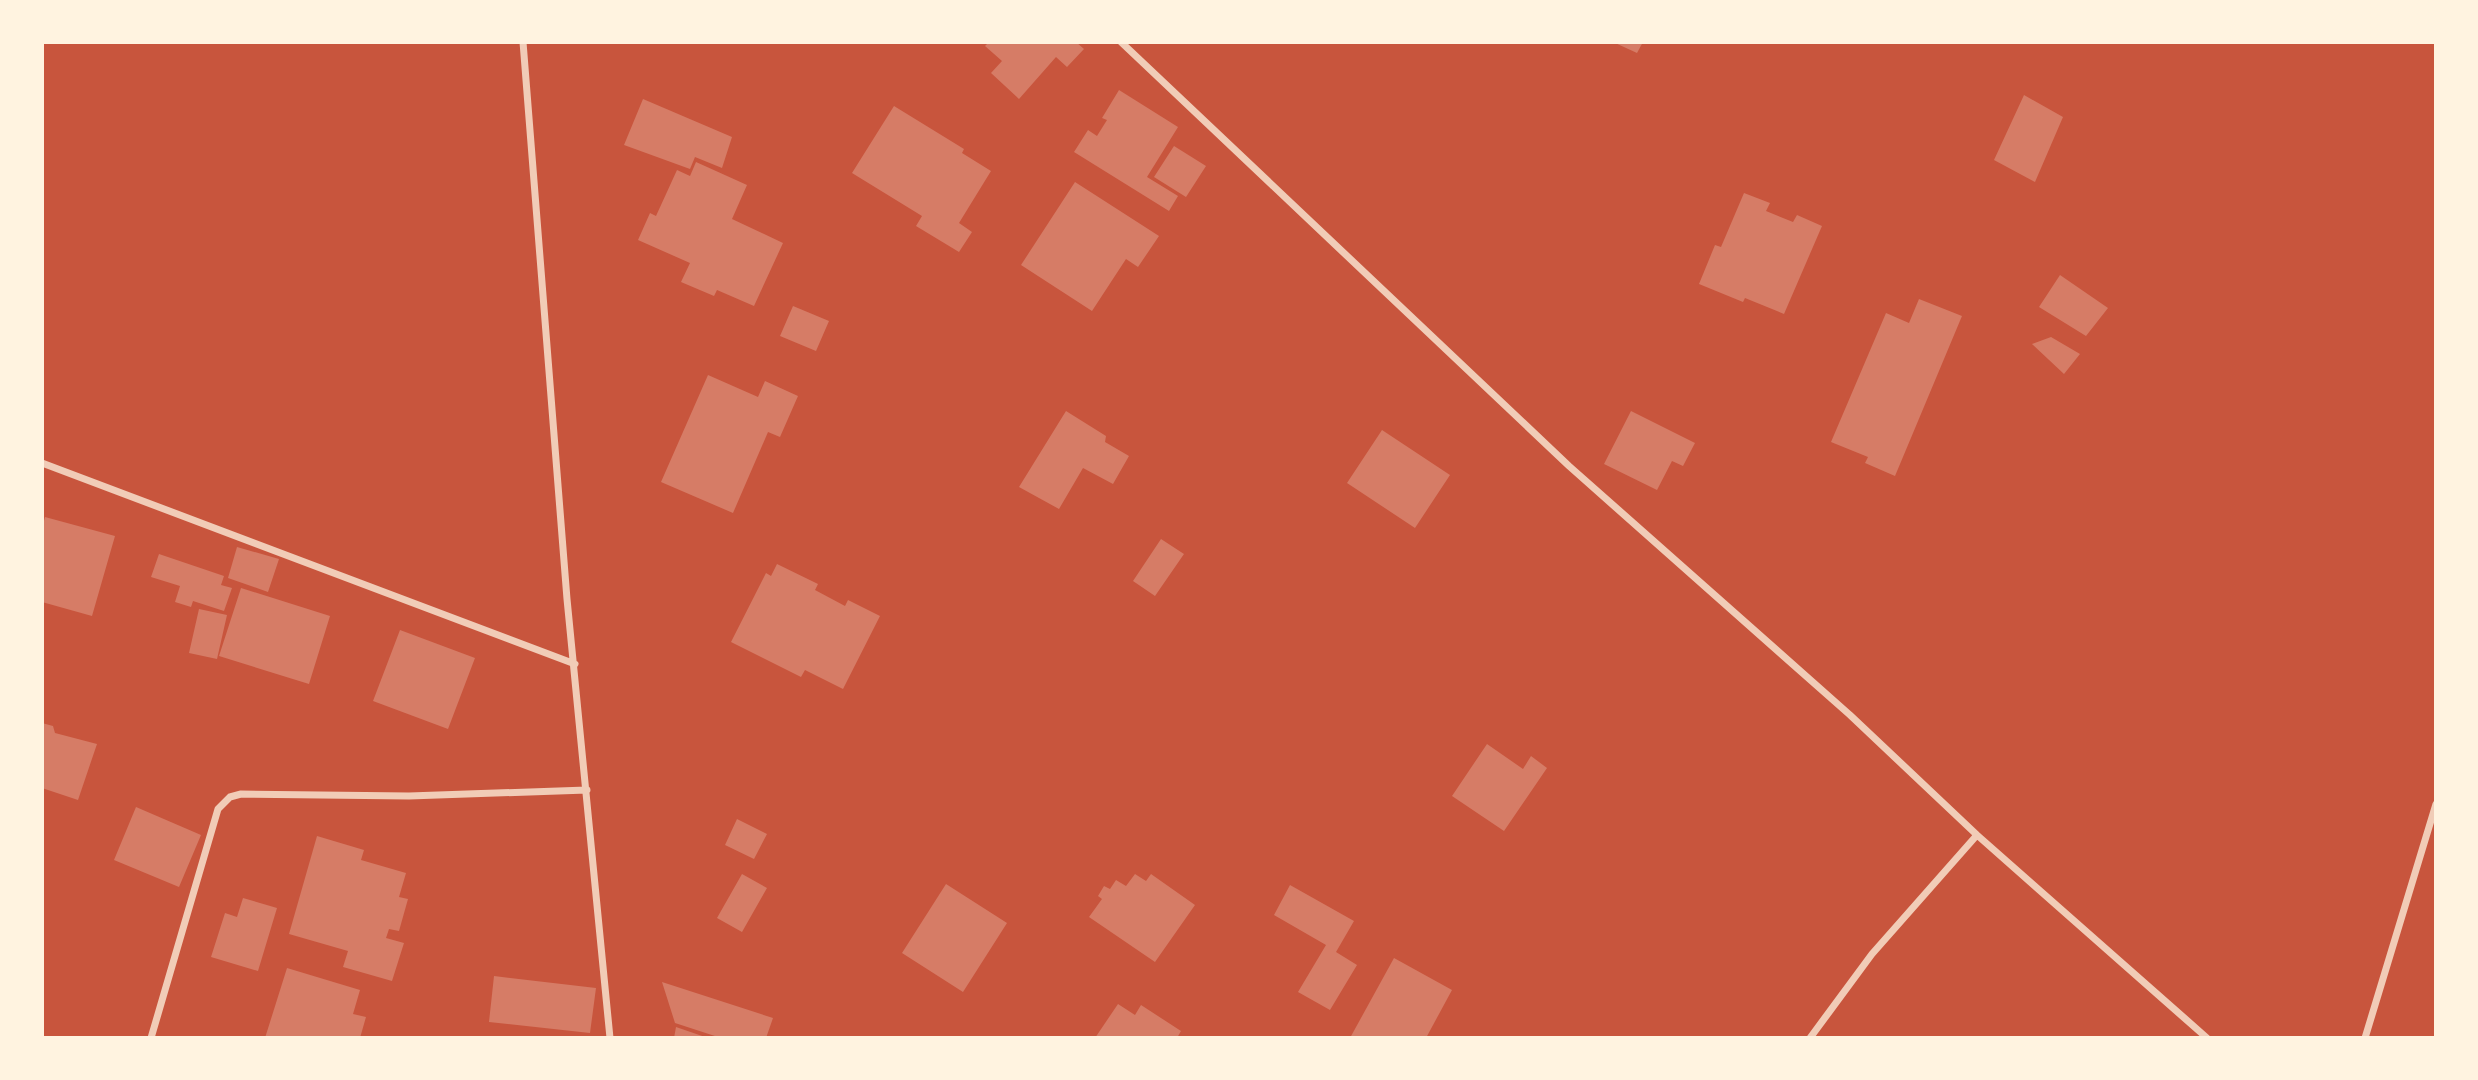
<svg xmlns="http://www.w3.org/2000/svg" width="2478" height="1080" viewBox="0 0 2478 1080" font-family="Barlow,sans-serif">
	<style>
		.building { fill: #d67c66 }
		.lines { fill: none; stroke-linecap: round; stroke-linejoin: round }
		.minor { stroke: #f1ccb7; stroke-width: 7 }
	</style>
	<rect width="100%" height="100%" fill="#c8553d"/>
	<!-- building -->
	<path class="building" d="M989 42H1076L1084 49 1067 67 1056 57 1019 99 991 73 1002 61 985 46Z
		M1613 42H1643L1637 53Z
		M1119 90 1178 127 1147 177 1178 196 1169 211 1074 152 1088 130 1097 136 1107 120 1102 118Z
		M2024 95 2063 117 2035 182 1994 160Z
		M643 99 732 137 722 168 695 157 690 169 624 145Z
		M894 106 964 149 962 153 991 171 959 223 972 232 959 252 916 226 922 216 852 173Z
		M1174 146 1206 166 1186 197 1154 177Z
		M696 162 747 185 732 219 783 243 754 306 717 290 714 296 681 282 690 263 638 240 650 213 656 216 677 170 690 176Z
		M1075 182 1159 236 1138 267 1126 259 1092 311 1021 265Z
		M1744 193 1770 203 1766 211 1793 222 1797 215 1822 226 1784 314 1745 298 1743 302 1699 284 1715 245 1721 247Z
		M2060 275 2108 308 2086 336 2039 307Z
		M1919 299 1962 316 1895 476 1865 463 1868 457 1831 442 1886 313 1909 323Z
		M793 306 829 321 816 351 780 336Z
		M2051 337 2080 354 2064 374 2032 344Z
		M708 375 758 397 765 381 798 396 780 437 768 432 733 513 661 482Z
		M1066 411 1106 436 1105 442 1129 456 1113 484 1083 468 1059 509 1019 487Z
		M1631 411 1695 443 1683 466 1672 461 1657 490 1604 464Z
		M1382 430 1450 475 1415 528 1347 483Z
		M45 517 115 536 92 616 42 602V528Z
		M1161 539 1184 554 1155 596 1133 581Z
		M237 547 279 559 268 592 228 578Z
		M159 554 224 576 221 585 232 588 224 611 193 601 191 607 175 602 180 586 151 577Z
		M777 564 818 584 815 590 845 606 848 600 880 616 843 689 805 670 801 677 731 642 766 573 771 576Z
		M241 588 330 616 309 684 219 656Z
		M199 609 227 615 217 659 189 653Z
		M400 630 475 658 448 729 373 701Z
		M42 723 53 726 55 733 97 744 78 800 42 788Z
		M1487 744 1523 769 1531 756 1547 768 1504 831 1452 796Z
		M136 807 201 835 179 887 114 860Z
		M737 819 767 834 754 859 725 845Z
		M317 836 364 850 361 860 406 873 399 897 408 899 399 931 389 929 386 938 404 943 392 981 343 967 348 951 289 934Z
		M742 874 767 888 742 932 717 918Z
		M1135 874 1146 881 1151 874 1195 905 1155 962 1089 917 1102 899 1098 896 1104 886 1110 889 1116 880 1126 886Z
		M946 884 1007 923 963 992 902 953Z
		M1290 885 1354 921 1336 952 1357 965 1330 1010 1298 992 1326 945 1274 915Z
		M243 898 277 908 258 971 211 957 225 913 237 917Z
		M1394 958 1452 990 1426 1038H1350Z
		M287 968 360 990 353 1014 366 1017 360 1038H265Z
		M494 976 596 988 590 1033 489 1022Z
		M662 982 773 1018 766 1038H721L675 1023Z
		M1118 1004 1135 1015 1141 1005 1181 1031 1177 1038H1095Z
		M676 1027 708 1038H674Z"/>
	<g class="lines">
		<!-- minor -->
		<path class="minor" d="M523 42 567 599 610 1038
			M1121 42 1569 466 1850 715 1977 835 2207 1038
			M42 463 575 664
			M151 1038 218 809 230 797 241 794 409 796 587 790
			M1810 1038 1872 954 1977 835
			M2365 1038 2436 804"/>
	</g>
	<!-- border -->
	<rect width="2478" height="1080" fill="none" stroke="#fff3e0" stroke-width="88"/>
</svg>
